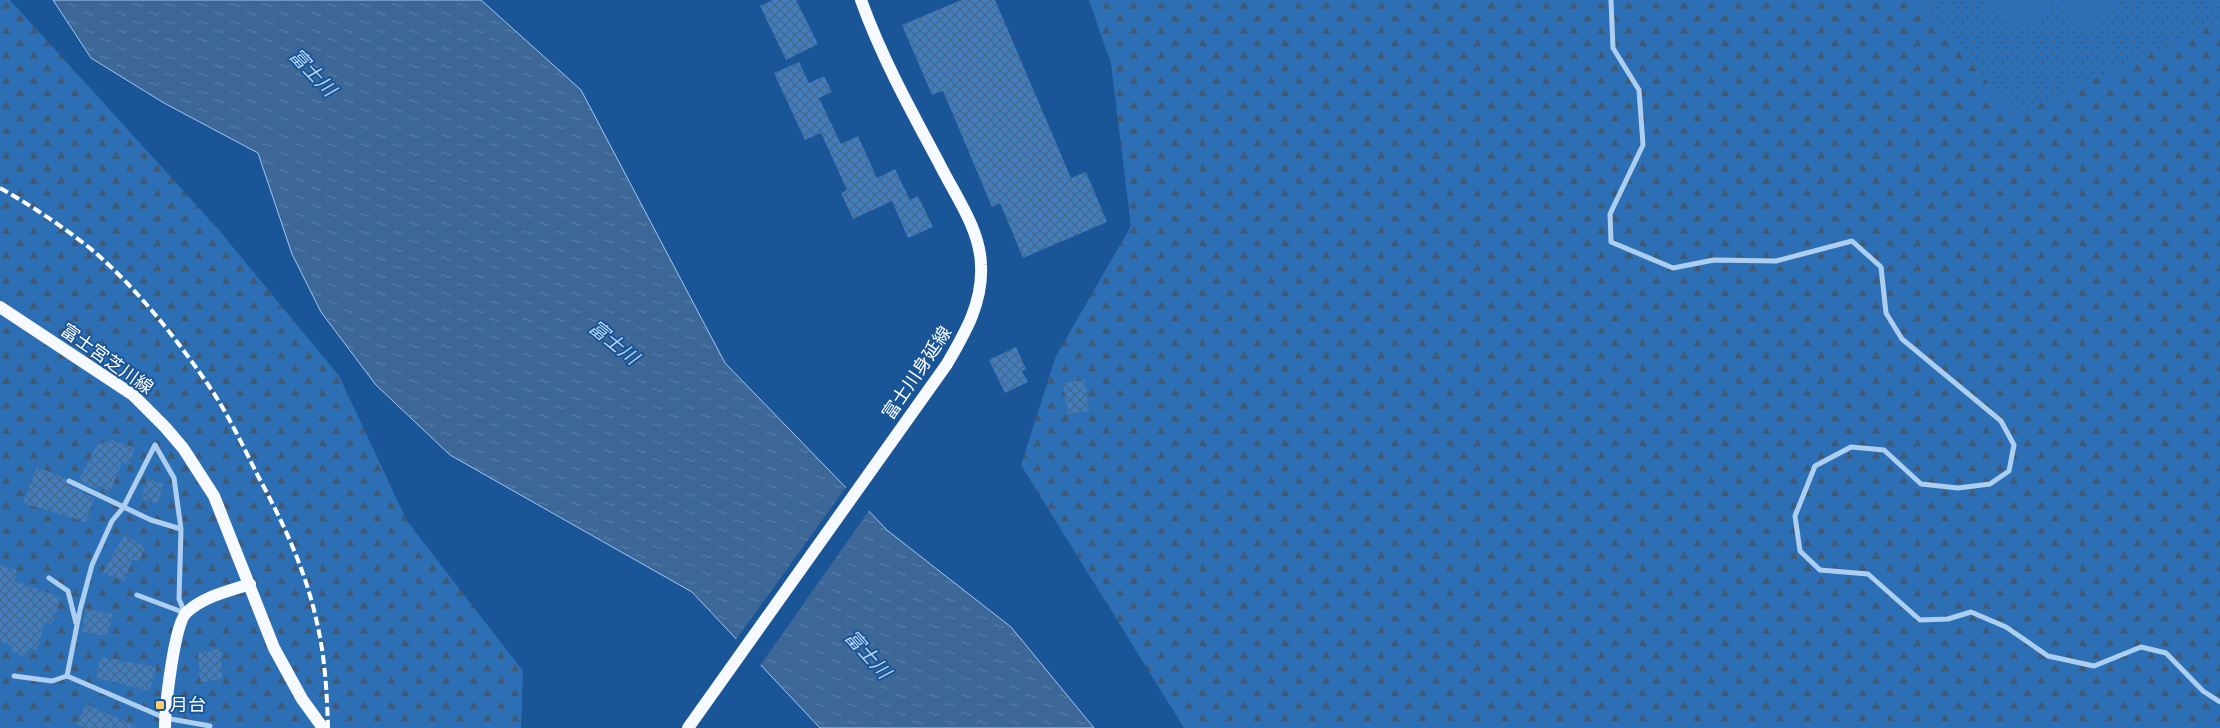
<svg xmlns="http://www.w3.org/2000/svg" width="2220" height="728" viewBox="0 0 2220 728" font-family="'Asap Condensed','Noto Sans JP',sans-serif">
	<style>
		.grass { fill: url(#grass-dots) }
		.forest { fill: url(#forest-firs) }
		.garden { fill: #2d6fb5 }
		.water { fill: url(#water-ripples); stroke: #9fc9f3 }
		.pier { fill: #195597 }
		.building { fill: url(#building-cross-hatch) }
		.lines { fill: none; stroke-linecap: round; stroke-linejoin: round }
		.minor { stroke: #accef1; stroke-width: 5 }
		.primary { stroke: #f6faff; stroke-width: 12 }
		.rail { stroke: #fff; stroke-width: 4; stroke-dasharray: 9 4; stroke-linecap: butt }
		.poi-dot { fill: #ffcf6c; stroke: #195597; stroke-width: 2 }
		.labels { text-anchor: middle; stroke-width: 4; stroke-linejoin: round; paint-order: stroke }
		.street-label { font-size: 18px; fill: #fff; stroke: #195597 }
		.poi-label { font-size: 18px; fill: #fff; stroke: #195597; text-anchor: start }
		.water-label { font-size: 19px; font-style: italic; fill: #b9d8f7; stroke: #195597 }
	</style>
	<defs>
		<pattern id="grass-dots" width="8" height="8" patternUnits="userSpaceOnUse" patternTransform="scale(1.25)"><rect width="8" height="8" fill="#2d6fb5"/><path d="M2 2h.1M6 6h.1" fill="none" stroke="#405a76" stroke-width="1.8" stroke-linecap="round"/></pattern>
		<pattern id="forest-firs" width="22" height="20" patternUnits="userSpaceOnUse" patternTransform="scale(1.25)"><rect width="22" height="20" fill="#2d6fb5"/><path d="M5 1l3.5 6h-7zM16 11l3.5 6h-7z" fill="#405a76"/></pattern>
		<pattern id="water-ripples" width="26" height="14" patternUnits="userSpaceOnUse" patternTransform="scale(1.25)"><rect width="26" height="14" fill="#3c6797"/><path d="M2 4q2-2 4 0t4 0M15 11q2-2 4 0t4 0" fill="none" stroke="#597ea7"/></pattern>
		<pattern id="building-cross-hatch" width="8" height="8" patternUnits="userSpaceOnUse" patternTransform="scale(1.25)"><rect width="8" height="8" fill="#427ebe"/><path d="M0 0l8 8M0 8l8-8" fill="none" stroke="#46688b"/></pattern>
	</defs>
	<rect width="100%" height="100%" fill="#195597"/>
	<!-- grass -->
	<path class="grass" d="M1921 0H2220V389Z"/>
	<!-- forest -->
	<path class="forest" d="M0 0H10L218 229 339 376 407 521 523 671 521 728H0Z
		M1089 0H1921L2014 115 2220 21V728H1184L1021 465 1056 356 1131 226 1111 64Z"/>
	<!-- garden -->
	<path class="garden" d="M1996 0H2051L2052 13 2036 22 2015 27 2002 19 1994 5Z
		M2062 0H2117L2089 28 2075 25 2062 5Z"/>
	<!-- water -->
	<path class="water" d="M53 0H481L581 90 725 363 888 531 1011 627 1094 728H820L692 592 450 455 376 385 321 312 292 254 258 153 164 103 91 58Z"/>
	<!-- pier -->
	<path class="pier" d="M847 486 870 509 759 667 735 641Z"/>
	<!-- building -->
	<path class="building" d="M773 0H796L818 44 786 60 760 6Z
		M961 0H995L1071 178 1086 172 1107 222 1023 258 1000 203 992 207 943 91 932 95 902 25Z
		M799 62 809 83 824 76 832 92 819 98 841 144 858 136 877 178 895 169 910 200 918 196 933 227 908 238 892 201 853 219 841 193 847 190 821 133 805 140 774 73Z
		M1016 347 1026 369 1022 371 1028 382 1005 393 989 360Z
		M1085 380 1089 411 1068 414 1063 383Z
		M111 440 135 448 129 465 122 462 110 492 98 485 96 489 78 481 97 445Z
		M37 467 66 478 67 485 94 498 86 522 23 503Z
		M147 479 164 484 158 504 141 499Z
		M124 534 145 547 139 562 133 559 124 581 103 573Z
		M0 565 17 570 14 581 61 597 52 624 45 622 37 650 30 648 27 657 12 652 11 645 0 642Z
		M86 609 113 614 107 636 82 632Z
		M221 648 222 679 200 682 198 653Z
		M101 657 156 667 150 691 96 678Z
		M86 704 97 709 139 728H87L77 724Z"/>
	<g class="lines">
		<!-- minor -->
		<path class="minor" d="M1611 0 1613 48 1639 90 1643 145 1610 214 1611 242 1673 268 1714 260 1776 261 1852 241 1881 267 1886 313 1902 339 2001 421 2014 445 2009 471 1990 484 1958 488 1921 484 1884 450 1851 447 1815 466 1795 516 1800 551 1820 570 1868 574 1920 620 1948 619 1971 612 2006 627 2048 656 2094 666 2141 647 2166 653 2203 691 2220 702
			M155 445 123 508 112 521 92 565 80 610 67 676 165 718 210 726
			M155 445 174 478 181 529 179 599 185 613
			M69 481 151 520 181 529
			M49 578 68 591 76 623
			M137 595 185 613
			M14 676 52 681 67 676"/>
		<!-- primary -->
		<path class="primary" d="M0 307 133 395 165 427 183 448 214 496 274 648 302 699 323 728
			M165 728C165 709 174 623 187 612 204 596 229 591 250 584
			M688 728 947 364C965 333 983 303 981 265 980 228 954 194 938 161 910 109 881 56 861 0"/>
		<!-- rail -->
		<path class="rail" d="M0 188C32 206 62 226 91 249 136 287 176 338 209 386 228 414 243 446 258 476 283 522 306 571 317 623 325 657 327 693 328 728"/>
	</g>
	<!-- markers -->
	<rect class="poi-dot" x="155" y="700" width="10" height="10" rx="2.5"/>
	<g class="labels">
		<!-- street labels -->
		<g class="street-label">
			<text transform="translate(107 359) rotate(35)" y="6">富士宮芝川線</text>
			<text transform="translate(917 373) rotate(-56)" y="6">富士川身延線</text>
		</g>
		<!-- poi labels -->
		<g class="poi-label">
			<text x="170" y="711">月台</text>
		</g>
		<!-- water labels -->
		<g class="water-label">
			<text transform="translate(313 72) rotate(46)" y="7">富士川</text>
			<text transform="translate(614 342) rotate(39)" y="7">富士川</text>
			<text transform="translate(868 654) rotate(48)" y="7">富士川</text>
		</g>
	</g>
</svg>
